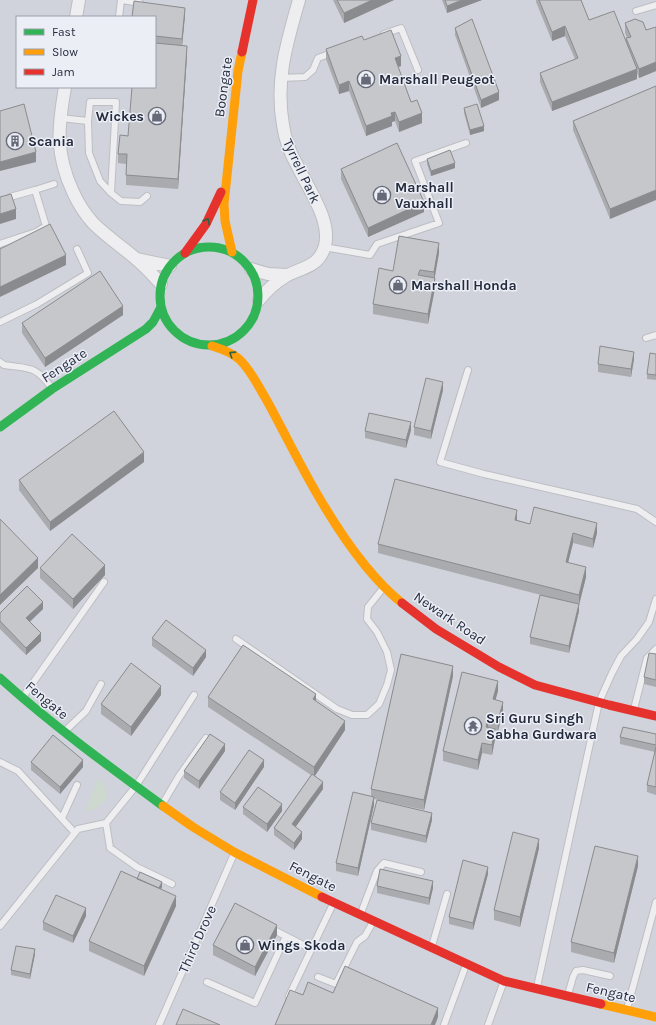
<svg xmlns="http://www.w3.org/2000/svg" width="656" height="1025" viewBox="0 0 656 1025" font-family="Karla,sans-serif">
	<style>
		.built { fill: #d0d3db; fill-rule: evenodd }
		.green { fill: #cdd8cf }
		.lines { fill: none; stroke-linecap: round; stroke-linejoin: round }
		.lane-casing { stroke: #bdbec2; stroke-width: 8 }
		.street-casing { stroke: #bdbec2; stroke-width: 14 }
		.lane { stroke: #eeeef1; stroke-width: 6 }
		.street { stroke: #eeeef1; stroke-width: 12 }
		.fast { stroke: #30b455; stroke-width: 9 }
		.slow { stroke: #ff9f0a; stroke-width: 9 }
		.jam { stroke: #e5322d; stroke-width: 9 }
		.wall { fill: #a9abaf }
		.shaded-wall { fill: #8a8b8e }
		.building { fill: #c5c7cb; stroke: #8a8b8e }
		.oneway { stroke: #296247 }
		.labels { text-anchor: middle; stroke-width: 3; stroke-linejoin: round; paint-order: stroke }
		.poi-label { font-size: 14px; font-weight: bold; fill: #252b3e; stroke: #ebeef5; text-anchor: start }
		.street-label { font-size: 14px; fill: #252b3e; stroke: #ebeef5 }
	</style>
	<rect width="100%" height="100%" fill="#dfe0e4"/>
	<!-- built -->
	<path class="built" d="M0 0H656V1025H0ZM17 17H155V87H17Z"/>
	<!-- green -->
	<path class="green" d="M98 778C115 796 106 806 85 812Z"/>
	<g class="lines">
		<defs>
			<path id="lane" d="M122 0 140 3
				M636 11 656 5
				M119 17 121 0
				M384 34 401 28 418 70
				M281 78 305 77 313 70 318 58 332 53
				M60 118 88 121 90 102H116L111 193 100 181 89 153 88 121
				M111 193 121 201 140 202 147 196
				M10 197 35 190
				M0 244 36 232 46 226 35 190 54 184
				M324 247 370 255 377 244 439 223 415 161 466 143
				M0 322 37 304 88 273 77 249
				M646 338 656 335
				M0 362 4 365C29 369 35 365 51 387
				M468 370 440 462 484 474 637 509 656 522
				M236 639 337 709 352 715H367L379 704 387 685 391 670 387 652 377 632 367 619 368 607 384 587
				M23 697 104 582
				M634 709 647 658 656 649
				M65 731 86 711 101 684
				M0 762 18 771 75 833
				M163 803 179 776 206 738
				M62 818 77 785
				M106 823 110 848 137 867 172 884
				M361 913 377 871 384 863 421 872
				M0 926 78 829 106 823 136 786 194 695
				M270 928 311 949
				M432 946 447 894
				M318 977 336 984 357 942 365 936 373 922
				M207 982 255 1003 286 936
				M537 987 599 702 612 673 621 656 637 639 649 622 656 599
				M568 995 573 977 576 971 583 970 610 976
				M289 996 333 904
				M627 1009 656 902
				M159 1025 234 854
				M444 1025 466 965
				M488 1025 504 981"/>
			<path id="street" d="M76 17 79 0
				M65 87C58 128 55 153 73 192 78 203 85 214 93 223 106 236 121 246 135 258 145 266 153 275 161 284
				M136 259 170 266
				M251 269 268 274 287 275
				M259 300C267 290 274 283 286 276 298 269 313 268 321 255 338 228 308 189 297 165 290 153 285 139 283 125 275 80 287 42 299 0"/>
		</defs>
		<!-- lane casing -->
		<use href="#lane" class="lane-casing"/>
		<!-- street casing -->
		<use href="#street" class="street-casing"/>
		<!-- lane -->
		<use href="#lane" class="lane"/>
		<!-- street -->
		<use href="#street" class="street"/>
		<!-- fast -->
		<path class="fast" d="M160 296a49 49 0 1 1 98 0a49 49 0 1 1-98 0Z
			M0 427 52 389 146 329 153 322 161 307
			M0 678C51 724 107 765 163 806"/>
		<!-- slow -->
		<path class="slow" d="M232 252 225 221 224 204 238 71 242 52
			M212 346C222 349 231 352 239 359 251 370 258 386 266 399 286 435 304 474 326 509 346 542 372 579 402 603
			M163 806 193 827 234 852 322 897
			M601 1004 656 1017"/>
		<!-- jam -->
		<path class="jam" d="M242 52 253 0
			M185 253 206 224 221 192
			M402 603 436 629 499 667 535 685 609 705 656 716
			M322 897 504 981 601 1004"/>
	</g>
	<!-- wall -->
	<path class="wall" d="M333 0H394L344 23Z
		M442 0H482L447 13Z
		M536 0H581L589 20 626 43V38H627L625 33V23L646 30 656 27V71L639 78 637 73V79L552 111 540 82V73L575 59 565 36 552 41 536 2Z
		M185 15 182 45 187 55 178 189 126 185V164L118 163V154L155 87V17Z
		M455 28 499 100 481 108 455 35Z
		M364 40 401 66 398 67 411 102 422 123 399 132 395 121 392 122V126L366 136 349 91 339 94 326 59V49Z
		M656 86 610 219 573 130V121Z
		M464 108 484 131 470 135 464 113Z
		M427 159 455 168 431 176 427 164Z
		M341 169 424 212 368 237 341 179Z
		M439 253 434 278 435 288 428 324 373 314V304Z
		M123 315 45 367 22 333V323Z
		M656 354V380L647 379V374Z
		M634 359 631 377 598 372V364Z
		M443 390 431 439 414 435V427Z
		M411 430 406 448 365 438V431Z
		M144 462 50 531 19 490V480Z
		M517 520 530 524 597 533 593 548 573 543 568 562 586 577 579 605V611L569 653 530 644V637L541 595 378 553V544Z
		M40 568 105 575 73 609 40 578Z
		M43 609 30 622 41 641 26 655 0 629V613Z
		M152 638 206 657 193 676 152 646Z
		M656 654V687L644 684V677Z
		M453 676 424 810 374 799V805L358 876 336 871V863L371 797V789Z
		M498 691 495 700 503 711 498 731 495 730V739L492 755 482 753 478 770 443 761V751Z
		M161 695 131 736 101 714V704Z
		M208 697 316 702 345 730 315 776 323 789 295 827 302 839 294 850 274 835V828L311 775 208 707Z
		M656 734V795L647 792V785L655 752 620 744V737Z
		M225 751 199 789 184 778V771Z
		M31 762 83 767 60 794 31 770Z
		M264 767 235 810 220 800V792Z
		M243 807 282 811 267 832 243 814Z
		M432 820 426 843 371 830V823Z
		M539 848 520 927 494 920V910Z
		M638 866 614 963 571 952V942Z
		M488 874 473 930 449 924V917Z
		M137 879 162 887 161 889 176 906 144 976 89 951V941Z
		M377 886 433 888 429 905 377 893Z
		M86 916 73 943 43 930V922Z
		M277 935 255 976 213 955V945Z
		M35 954 30 979 11 975V970Z"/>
	<!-- shaded-wall -->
	<path class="shaded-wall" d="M372 0H394L344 23V13Z
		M462 0H482L447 13V6Z
		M185 8V15L182 47V39Z
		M565 26V36L552 41V32Z
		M187 46V55L178 189V179Z
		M401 56V66L395 68V58Z
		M656 62V71L639 78V69Z
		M637 69V79L552 111V102Z
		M349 81V91L339 94V85Z
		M499 92V100L481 108V100Z
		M395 112V121L392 122V126L366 136V126Z
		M422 113V123L399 132V122Z
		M484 126V131L470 135V130Z
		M36 152V162L0 171V162Z
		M455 163V168L431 176V171Z
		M656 190V200L610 219V209Z
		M424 202V212L368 237V228Z
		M16 209V219L0 224V214Z
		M439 243V253L434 282V272Z
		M66 255V265L0 297V287Z
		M435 278V288L428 324V314Z
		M123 306V315L45 367V358Z
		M634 352V359L631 377V369Z
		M443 382V390L431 439V431Z
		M411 422V430L406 448V440Z
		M144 452V462L50 531V522Z
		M517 510V520L515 529V520Z
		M597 523V533L593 548V539Z
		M573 533V543L566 571V562Z
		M38 558V568L0 605V595Z
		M105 565V575L73 609V599Z
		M586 567V577L579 605V595Z
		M43 602V609L26 625V618Z
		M579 604V611L569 653V646Z
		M41 633V641L26 655V648Z
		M206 650V657L193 676V668Z
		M453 666V676L424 810V800Z
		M498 681V691L493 709V699Z
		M161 686V695L131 736V727Z
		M316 694V704L313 699Z
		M503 702V711L498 731V721Z
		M488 719V728L486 727Z
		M345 721V730L314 777V767Z
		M495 729V739L492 755V745Z
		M482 743V753L478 770V760Z
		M225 744V751L199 789V781Z
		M83 760V767L60 794V787Z
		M264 760V767L235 810V803Z
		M323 782V789L292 832V824Z
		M374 797V805L358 876V868Z
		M282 804V811L267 832V824Z
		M432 813V820L426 843V836Z
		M302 832V839L294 850V843Z
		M539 839V848L520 927V917Z
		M638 856V866L614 963V953Z
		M488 867V874L473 930V923Z
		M433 881V888L429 905V898Z
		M162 882V887L157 897V892Z
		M176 896V906L144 976V966Z
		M86 908V916L73 943V936Z
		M277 925V935L255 976V967Z
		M35 949V954L30 979V974Z
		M438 1008V1017L435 1025H431Z"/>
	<!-- building -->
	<path class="building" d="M337 0H372L344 13Z
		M445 0H462L447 6Z
		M539 0H581L589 20 614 11 637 69 552 102 540 73 578 58 565 26 552 32Z
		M134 1 185 8 182 39 155 36V17H132Z
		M472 19 499 92 481 100 455 28Z
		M635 19 643 22 646 30 656 27V62L639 69 626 38 631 37 625 23Z
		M391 30 401 56 395 58 411 102 417 100 422 113 399 122 395 112 391 113 392 116 366 126 349 81 339 85 326 49 362 36 364 40Z
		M155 43 187 46 178 179 126 175 127 154H118L120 135 128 136 132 87H155Z
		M656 86V190L610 209 573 121Z
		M24 104 36 152 0 162V111Z
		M477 104 484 126 470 130 464 108Z
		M397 143 424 202 368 228 341 169Z
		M450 150 455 163 431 171 427 159Z
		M11 194 16 209 0 214V197Z
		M50 224 66 255 0 287V249Z
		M399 236 439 243 434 272 420 270 418 275 435 278 428 314 373 304 379 268 393 271Z
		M100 271 123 306 45 358 22 323Z
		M600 346 634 352 631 369 598 364Z
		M650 353 656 354V375L647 374Z
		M426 378 443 382 431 431 414 427Z
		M114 411 144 452 50 522 19 480Z
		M369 413 411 422 406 440 365 431Z
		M395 479 517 510 515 520 530 524 534 507 597 523 593 539 573 533 566 562 586 567 579 595 378 544Z
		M0 519 38 558 0 595Z
		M72 534 105 565 73 599 40 568Z
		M27 586 43 602 26 618 41 633 26 648 0 621V613Z
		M540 595 579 604 569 646 530 637Z
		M166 620 206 650 193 668 152 638Z
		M243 645 316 694 313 699 345 721 314 767 208 697Z
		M649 653 656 654V680L644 677Z
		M401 654 453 666 424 800 371 789Z
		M131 663 161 686 131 727 101 704Z
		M462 672 498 681 493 699 503 702 498 721 488 719 486 727 495 729 492 745 482 743 478 760 443 751Z
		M623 727 656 734V745L620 737Z
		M210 734 225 744 199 781 184 771Z
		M53 735 83 760 60 787 31 762Z
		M656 747V787L647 785Z
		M249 750 264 760 235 803 220 792Z
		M312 774 323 782 292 824 302 832 294 843 274 828Z
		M258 787 282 804 267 824 243 807Z
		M353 792 374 797 358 868 336 863Z
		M377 800 432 813 426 836 371 823Z
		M513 832 539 839 520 917 494 910Z
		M595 846 638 856 614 953 571 942Z
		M463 860 488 867 473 923 449 917Z
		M380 869 433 881 429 898 377 886Z
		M121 871 176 896 144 966 89 941Z
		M140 872 162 882 159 888 137 879Z
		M56 895 86 908 73 936 43 922Z
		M235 903 277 925 255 967 213 945Z
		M16 946 35 949 30 974 11 970Z
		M345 966 438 1008 431 1025H275L290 990 303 995 308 982 333 993Z
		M183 1009 220 1025H176Z"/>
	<!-- one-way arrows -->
	<defs><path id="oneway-chevron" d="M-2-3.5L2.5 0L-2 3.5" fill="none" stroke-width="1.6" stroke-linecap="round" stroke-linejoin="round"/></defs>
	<g class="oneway">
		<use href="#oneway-chevron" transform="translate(207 221) rotate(-61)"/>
		<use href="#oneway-chevron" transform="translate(232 354) rotate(-147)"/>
	</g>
	<!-- icons -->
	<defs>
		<symbol id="shop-ring" viewBox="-11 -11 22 22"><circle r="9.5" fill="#ebeef5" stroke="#666a78" stroke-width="1.5"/><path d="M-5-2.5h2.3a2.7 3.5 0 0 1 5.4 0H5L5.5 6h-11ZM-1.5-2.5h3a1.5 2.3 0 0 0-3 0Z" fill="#666a78"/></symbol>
		<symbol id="building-ring" viewBox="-11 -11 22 22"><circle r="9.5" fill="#ebeef5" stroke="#666a78" stroke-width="1.5"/><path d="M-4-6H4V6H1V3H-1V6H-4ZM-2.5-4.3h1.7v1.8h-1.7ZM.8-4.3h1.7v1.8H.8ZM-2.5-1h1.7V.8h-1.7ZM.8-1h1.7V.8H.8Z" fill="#666a78"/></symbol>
		<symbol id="temple-ring" viewBox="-11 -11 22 22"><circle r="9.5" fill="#ebeef5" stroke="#666a78" stroke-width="1.5"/><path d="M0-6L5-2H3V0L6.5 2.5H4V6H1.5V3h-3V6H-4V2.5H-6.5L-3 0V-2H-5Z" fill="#666a78"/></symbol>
	</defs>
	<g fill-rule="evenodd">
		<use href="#shop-ring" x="356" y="69" width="20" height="20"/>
		<use href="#shop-ring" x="147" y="106" width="20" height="20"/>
		<use href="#building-ring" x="5" y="131" width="20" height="20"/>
		<use href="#shop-ring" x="372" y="185" width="20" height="20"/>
		<use href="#shop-ring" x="388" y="275" width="20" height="20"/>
		<use href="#temple-ring" x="463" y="716" width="20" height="20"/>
		<use href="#shop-ring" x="235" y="935" width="20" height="20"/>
	</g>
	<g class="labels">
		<!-- poi labels -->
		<g class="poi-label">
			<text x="379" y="84">Marshall Peugeot</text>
			<text x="144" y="121" text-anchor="end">Wickes</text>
			<text x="28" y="146">Scania</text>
			<text x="395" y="192">Marshall<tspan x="395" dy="16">Vauxhall</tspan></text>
			<text x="411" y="290">Marshall Honda</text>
			<text x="486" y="723">Sri Guru Singh<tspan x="486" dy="16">Sabha Gurdwara</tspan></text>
			<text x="258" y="950">Wings Skoda</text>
		</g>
		<!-- street labels -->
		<g class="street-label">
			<text transform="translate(223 87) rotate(-82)" y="5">Boongate</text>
			<text transform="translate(302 171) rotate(65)" y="5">Tyrrell Park</text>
			<text transform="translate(64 365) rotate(-33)" y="5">Fengate</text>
			<text transform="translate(450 618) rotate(34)" y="5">Newark Road</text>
			<text transform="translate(47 700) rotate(40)" y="5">Fengate</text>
			<text transform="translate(313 876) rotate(27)" y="5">Fengate</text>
			<text transform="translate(197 939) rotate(-66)" y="5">Third Drove</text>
			<text transform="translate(611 992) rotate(13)" y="5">Fengate</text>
		</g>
	</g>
	<!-- legend -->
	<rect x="16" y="16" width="140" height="72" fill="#ebeef5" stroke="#9ca0ac"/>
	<rect x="24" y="29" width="20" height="6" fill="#30b455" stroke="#9ca0ac"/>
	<text x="52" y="36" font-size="12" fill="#252b3e">Fast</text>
	<rect x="24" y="49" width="20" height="6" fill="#ff9f0a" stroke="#9ca0ac"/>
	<text x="52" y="56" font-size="12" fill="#252b3e">Slow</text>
	<rect x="24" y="69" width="20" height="6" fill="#e5322d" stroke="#9ca0ac"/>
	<text x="52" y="76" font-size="12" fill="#252b3e">Jam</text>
</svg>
